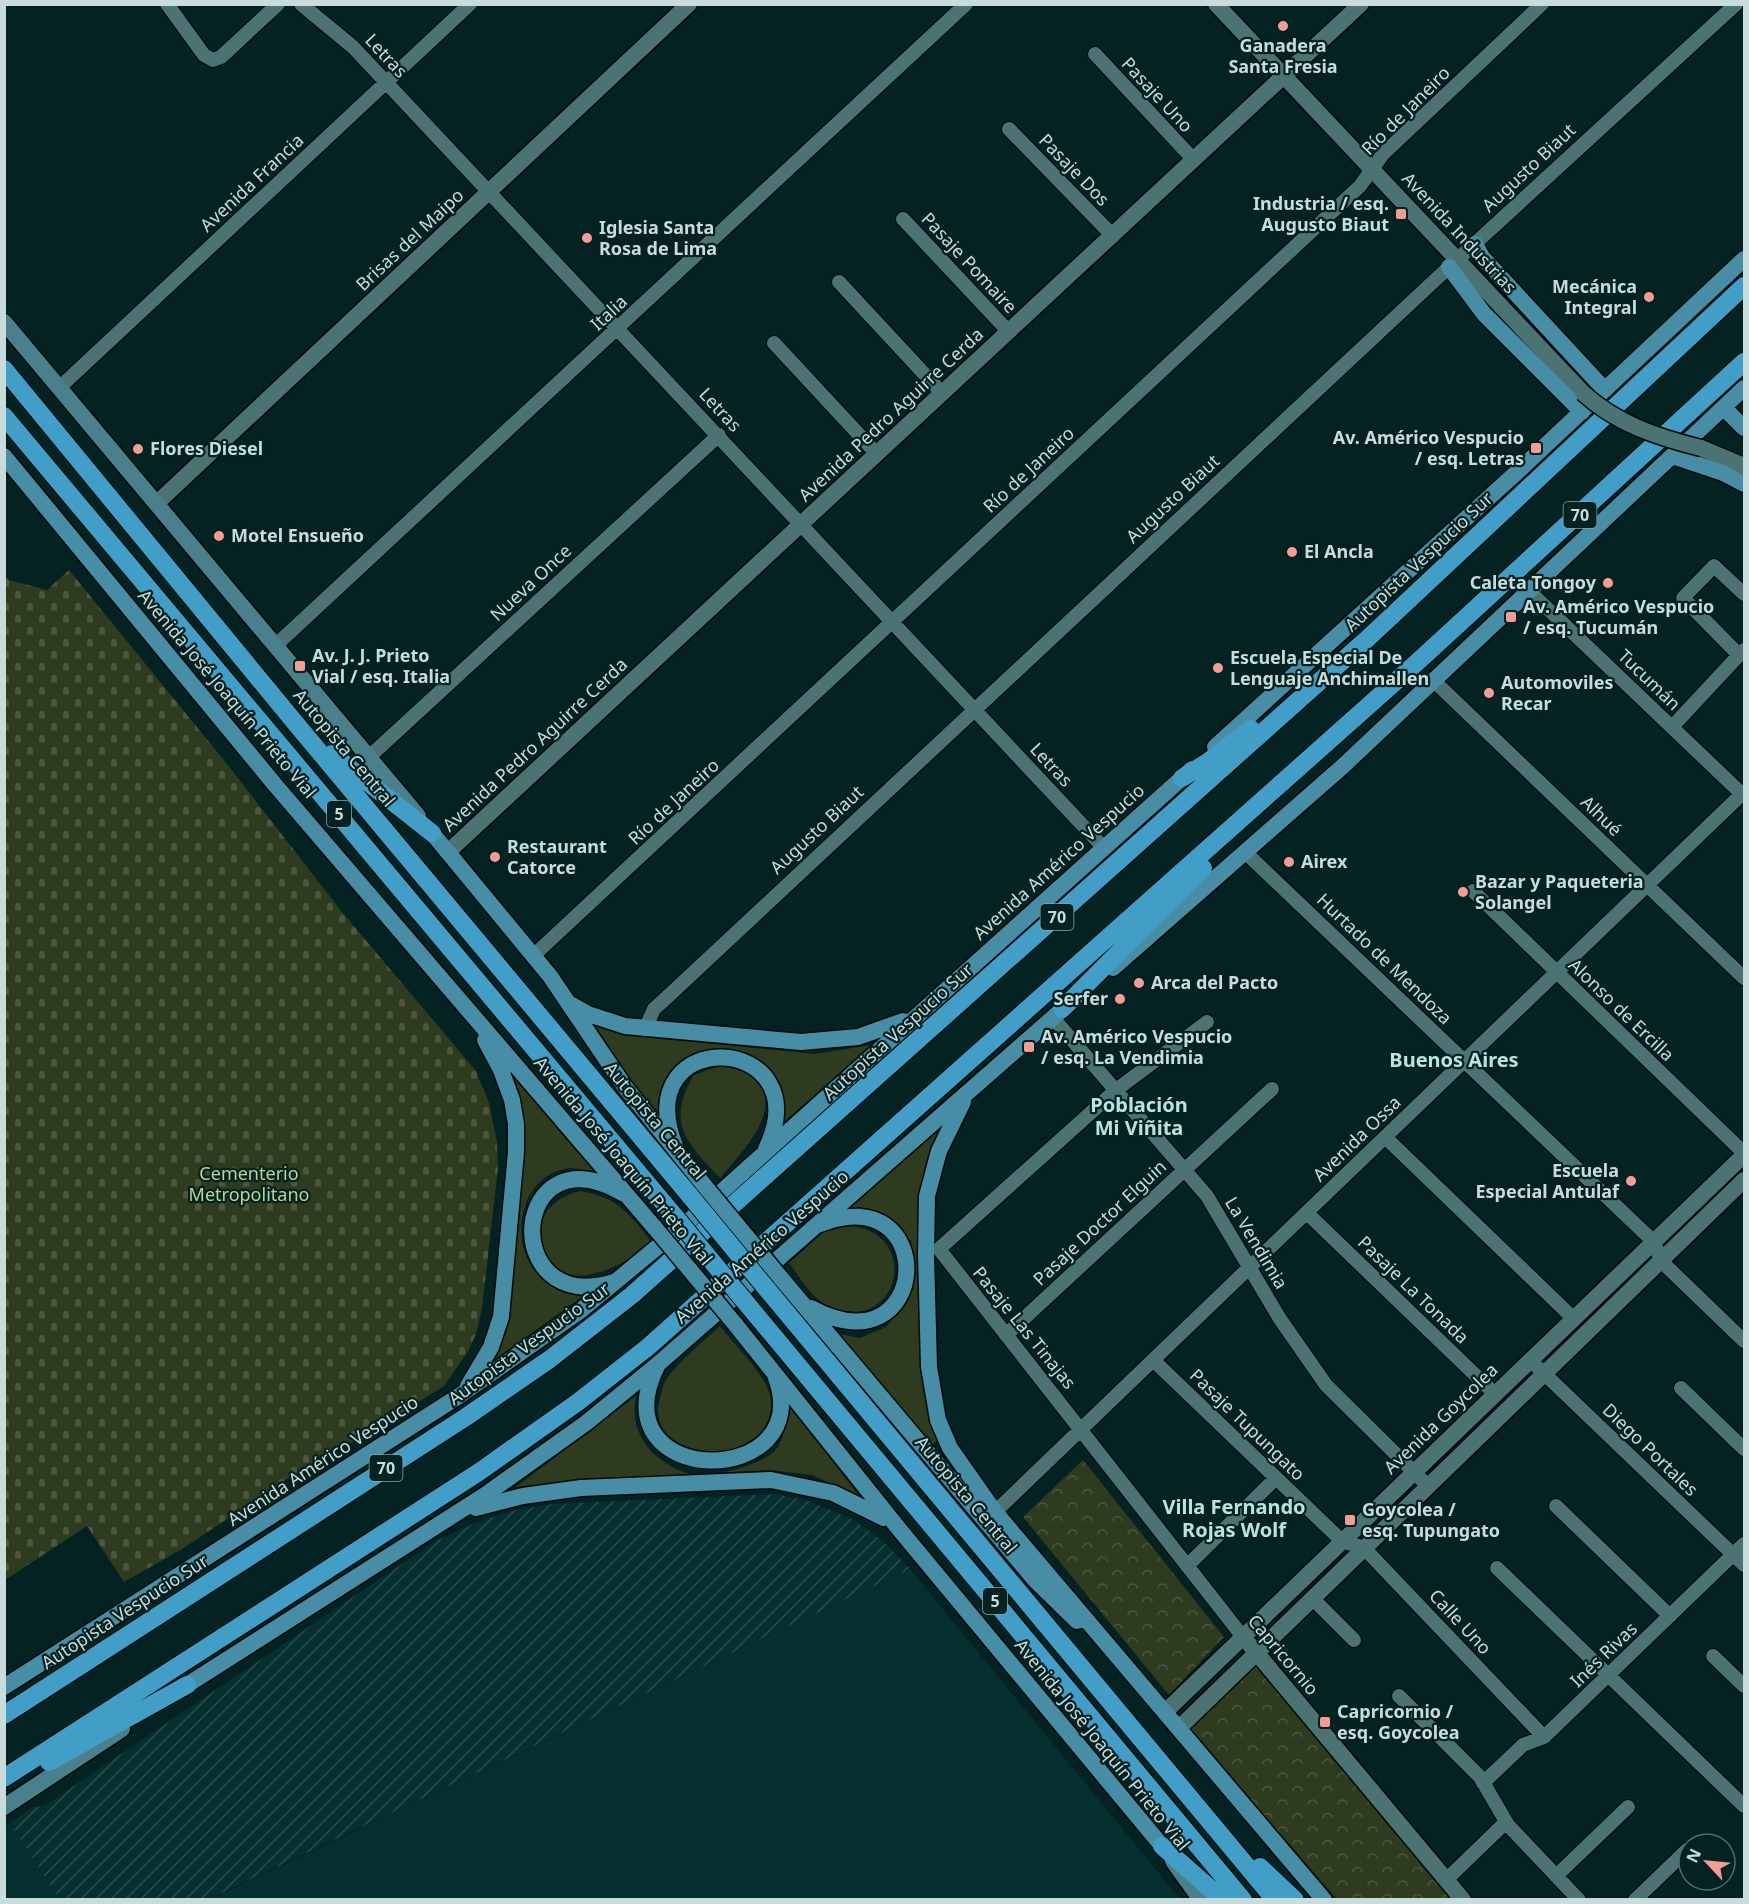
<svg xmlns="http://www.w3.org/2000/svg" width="1749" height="1904" viewBox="0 0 1749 1904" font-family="'Noto Sans',sans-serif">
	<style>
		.built { fill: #062f2f }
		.industrial { fill: url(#industrial-furrows) }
		.grass { fill: #2f3b1e }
		.cemetery { fill: url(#cemetery-stones) }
		.park { fill: url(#park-crowns) }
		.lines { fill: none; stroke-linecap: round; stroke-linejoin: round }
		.minor-casing { stroke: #000a0a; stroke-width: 16 }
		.tertiary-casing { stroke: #000a0a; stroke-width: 19 }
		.secondary-casing { stroke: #000a0a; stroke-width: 19 }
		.primary-casing { stroke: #000a0a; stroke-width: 19 }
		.motorway-casing { stroke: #000a0a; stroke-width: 20 }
		.minor { stroke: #4c7373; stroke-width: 14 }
		.tertiary { stroke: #4c7373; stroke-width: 16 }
		.secondary { stroke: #49808c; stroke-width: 16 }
		.primary { stroke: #468da5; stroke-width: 16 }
		.motorway { stroke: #429ec6; stroke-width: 18 }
		.tertiary-bridge-casing { stroke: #000a0a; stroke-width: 19; stroke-linecap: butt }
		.primary-bridge-casing { stroke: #000a0a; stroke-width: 19; stroke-linecap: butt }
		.motorway-bridge-casing { stroke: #000a0a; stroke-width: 20; stroke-linecap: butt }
		.tertiary-bridge { stroke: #4c7373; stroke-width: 16 }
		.primary-bridge { stroke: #468da5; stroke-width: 16 }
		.motorway-bridge { stroke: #429ec6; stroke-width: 18 }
		.poi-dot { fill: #f59c95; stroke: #042222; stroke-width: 2 }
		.labels { text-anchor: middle; stroke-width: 4.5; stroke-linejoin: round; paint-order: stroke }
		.shield { fill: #042222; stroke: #8ca4a4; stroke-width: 1.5 }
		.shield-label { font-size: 16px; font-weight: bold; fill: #c7dcdb }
		.poi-label { font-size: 18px; font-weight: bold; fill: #c7dcdb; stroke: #042222; text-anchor: start }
		.street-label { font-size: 18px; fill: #c7dcdb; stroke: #042222 }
		.park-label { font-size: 18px; fill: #b8d592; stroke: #042222 }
		.neighbourhood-label { font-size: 20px; font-weight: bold; fill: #b8e3e2; stroke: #042222 }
	</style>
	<defs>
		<pattern id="industrial-furrows" width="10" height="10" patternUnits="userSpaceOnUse" patternTransform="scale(1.5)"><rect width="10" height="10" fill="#062f2f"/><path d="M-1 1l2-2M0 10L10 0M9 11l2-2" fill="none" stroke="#294d4d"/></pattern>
		<pattern id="cemetery-stones" width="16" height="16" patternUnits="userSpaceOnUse" patternTransform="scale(1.5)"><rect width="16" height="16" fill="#2f3b1e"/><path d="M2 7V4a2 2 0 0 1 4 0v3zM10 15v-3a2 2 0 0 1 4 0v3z" fill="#4c573e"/></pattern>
		<pattern id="park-crowns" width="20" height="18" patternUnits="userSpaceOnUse" patternTransform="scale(1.5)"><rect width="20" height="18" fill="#2f3b1e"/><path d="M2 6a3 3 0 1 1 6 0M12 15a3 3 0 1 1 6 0" fill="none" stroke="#4c573e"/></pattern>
	</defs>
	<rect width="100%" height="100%" fill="#042222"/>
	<!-- built -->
	<path class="built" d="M910 1569 1180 1899 209 1900Z
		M10 1823 59 1899 5 1900V1827Z"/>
	<!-- industrial -->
	<path class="industrial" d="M774 1494 806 1500 852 1519 883 1541 910 1569 209 1899H59L10 1823 33 1807 44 1806 436 1541 477 1522 516 1510 552 1504Z"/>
	<!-- grass -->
	<path class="grass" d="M589 1023 633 1036 815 1054 871 1045 785 1121V1103L772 1075C757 1068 730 1052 715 1050 683 1048 663 1084 659 1111L654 1115Z
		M725 1064C801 1087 753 1141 720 1178 687 1143 665 1123 694 1075Z
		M514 1075 601 1175C591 1172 575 1166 564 1169 513 1180 507 1260 550 1284 555 1286 561 1291 567 1292 574 1293 583 1292 590 1291L494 1361 511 1293 525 1126Z
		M938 1129 924 1169 918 1206 924 1368 940 1438 928 1449 833 1333 860 1338 886 1327 904 1306 916 1272 911 1241 891 1222 873 1211H845Z
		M581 1191C619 1198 630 1214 653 1244 634 1258 593 1282 568 1274 521 1258 533 1200 581 1191Z
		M846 1225C855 1227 864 1228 872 1232 919 1258 887 1337 825 1304 810 1296 799 1276 789 1263L824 1232Z
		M720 1326C733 1343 770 1379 771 1400 774 1475 640 1463 660 1398 662 1391 663 1383 668 1377 682 1358 703 1342 720 1326Z
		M636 1396C628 1432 652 1461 686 1473 707 1479 764 1466 777 1448 787 1433 786 1417 785 1399L859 1496 812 1475 770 1470 562 1481 516 1487Z"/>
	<!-- cemetery -->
	<path class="cemetery" d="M69 570 227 764 342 912 476 1071 489 1103 497 1142 498 1168 482 1308 476 1334 467 1353 444 1386 384 1424 287 1479 182 1549 124 1582 87 1526 5 1580V576L9 580 47 590Z"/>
	<!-- park -->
	<path class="park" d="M1083 1460 1224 1637 1169 1695 1023 1517Z
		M1252 1665 1261 1668 1456 1899H1337L1193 1734 1190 1722Z"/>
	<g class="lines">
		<defs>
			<path id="minor" d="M167 4 204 55 213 60 221 57 278 4
				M301 4 353 47 1104 848
				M1095 54 1194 160
				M1009 129 1113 236
				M903 219 1009 332
				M1457 260 1736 4
				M839 282 942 393
				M774 343 877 454
				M59 388 470 4
				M1528 590 1744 796
				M1744 594 1714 566 1683 598 1739 655 1744 650
				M275 646 966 4
				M1433 680 1744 978
				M1672 727 1739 655
				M369 757 719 435
				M1245 852 1654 1242 1661 1261 1744 1341
				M1473 891 1744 1153
				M533 956 1360 186 1383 154 1542 4
				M1053 1018 1207 1196 1280 1319 1326 1385 1428 1486
				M1207 1022 1116 1090 939 1249 1243 1637
				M645 1029 654 1009 664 1000 1449 267
				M1385 1137 1573 1318
				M1307 1213 1495 1394
				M1006 1335 1272 1089
				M1153 1360 1342 1541 1364 1548 1544 1737
				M1530 1360 1744 1565
				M1681 1388 1744 1449
				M1556 1506 1670 1616
				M995 1512 1744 792
				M1187 1566 1276 1478
				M1497 1568 1744 1806
				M1312 1598 1354 1640
				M1713 1656 1744 1686
				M1399 1696 1480 1777 1508 1825 1579 1900
				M1483 1783 1523 1745 1544 1737 1744 1544
				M1556 1876 1628 1807
				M1446 1880 1506 1822
				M1635 1900 1687 1850"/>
			<path id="tertiary" d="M1216 4 1583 393
				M1701 448 1744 466
				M157 503 689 4
				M448 852 1361 4
				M1250 1645 1463 1900
				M1165 1712 1744 1155
				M1179 1728 1744 1180"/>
			<path id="secondary" d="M4 322 418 816
				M4 1807 122 1729
				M1173 1861 1201 1900"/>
			<path id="primary" d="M1475 244 1482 257 1605 390
				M1449 267 1484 314 1582 412
				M1724 408 1744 428
				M4 456 276 786 655 1228
				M1672 456 1723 473 1744 484
				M1215 747 1516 473 1744 259
				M432 833 550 976 625 1087 704 1185
				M1113 968 1342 767 1744 388
				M572 1005 588 1014 625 1026 801 1042 858 1037 903 1021
				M963 1102 939 1151 927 1196 926 1254 929 1367 938 1420 950 1448 995 1512 1324 1900
				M675 1146C627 1022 822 1033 766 1149
				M780 1277 1035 1580 1077 1621
				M614 1282C497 1318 510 1126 624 1194
				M811 1308C932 1373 941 1177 820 1224
				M735 1324 899 1529 1162 1846
				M657 1366C596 1491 820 1490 775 1375
				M468 1386 491 1347 501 1317 516 1152V1124L512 1100 501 1070 485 1040
				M476 1508 523 1496 581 1488 771 1480 833 1493 884 1518
				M187 1685 485 1495 586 1423 657 1365 1072 1001
				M4 1687 459 1396 580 1311 690 1220 1192 769"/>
			<path id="motorway" d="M4 369 292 719 691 1197
				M4 416 672 1213
				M332 754 432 833
				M1182 778 1209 761 1251 729
				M1062 1009 1203 868
				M766 1288 1275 1900
				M747 1304 1243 1900
				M4 1715 466 1417 550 1359 632 1295 1366 640 1744 286
				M49 1762 187 1685
				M4 1778 479 1472 578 1402 648 1347 1413 666 1744 362
				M1162 1846 1223 1900
				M1260 1867 1295 1900"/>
		</defs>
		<!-- minor casing -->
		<use href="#minor" class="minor-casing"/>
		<!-- tertiary casing -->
		<use href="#tertiary" class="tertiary-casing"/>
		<!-- secondary casing -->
		<use href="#secondary" class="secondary-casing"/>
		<!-- primary casing -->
		<use href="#primary" class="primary-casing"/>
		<!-- motorway casing -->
		<use href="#motorway" class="motorway-casing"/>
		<!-- minor -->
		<use href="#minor" class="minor"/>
		<!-- tertiary -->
		<use href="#tertiary" class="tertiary"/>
		<!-- secondary -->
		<use href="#secondary" class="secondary"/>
		<!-- primary -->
		<use href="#primary" class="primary"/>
		<!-- motorway -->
		<use href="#motorway" class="motorway"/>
		<defs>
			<path id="tertiary-bridge" d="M1583 393C1617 424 1657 437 1701 448"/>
			<path id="primary-bridge" d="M704 1185 780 1277
				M655 1228 735 1324"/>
			<path id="motorway-bridge" d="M691 1197 766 1288
				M672 1213 747 1304"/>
		</defs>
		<!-- tertiary-bridge casing -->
		<use href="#tertiary-bridge" class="tertiary-bridge-casing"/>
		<!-- primary-bridge casing -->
		<use href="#primary-bridge" class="primary-bridge-casing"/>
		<!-- motorway-bridge casing -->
		<use href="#motorway-bridge" class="motorway-bridge-casing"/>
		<!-- tertiary-bridge -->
		<use href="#tertiary-bridge" class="tertiary-bridge"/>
		<!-- primary-bridge -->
		<use href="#primary-bridge" class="primary-bridge"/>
		<!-- motorway-bridge -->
		<use href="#motorway-bridge" class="motorway-bridge"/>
	</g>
	<!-- markers -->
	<g class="poi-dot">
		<circle cx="1283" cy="26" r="6"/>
		<rect x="1395" y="208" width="12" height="12" rx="3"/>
		<circle cx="587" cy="238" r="6"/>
		<circle cx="1649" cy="297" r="6"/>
		<rect x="1530" y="442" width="12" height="12" rx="3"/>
		<circle cx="138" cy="449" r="6"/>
		<circle cx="219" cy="536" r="6"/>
		<circle cx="1292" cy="552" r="6"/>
		<circle cx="1608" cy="583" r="6"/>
		<rect x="1505" y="611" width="12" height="12" rx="3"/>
		<rect x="294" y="660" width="12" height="12" rx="3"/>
		<circle cx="1218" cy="668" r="6"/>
		<circle cx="1489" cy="693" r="6"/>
		<circle cx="495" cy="857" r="6"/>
		<circle cx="1289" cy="862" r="6"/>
		<circle cx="1463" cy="892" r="6"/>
		<circle cx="1139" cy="983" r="6"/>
		<circle cx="1120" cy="999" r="6"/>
		<rect x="1023" y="1041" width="12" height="12" rx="3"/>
		<circle cx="1631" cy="1181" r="6"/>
		<rect x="1344" y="1514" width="12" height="12" rx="3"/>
		<rect x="1319" y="1716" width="12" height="12" rx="3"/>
	</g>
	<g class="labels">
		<!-- shield labels -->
		<g class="shield">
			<rect x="1563.5" y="502" width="33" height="26" rx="4.5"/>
			<rect x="327" y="801" width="24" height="26" rx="4.5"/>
			<rect x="1040.5" y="904" width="33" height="26" rx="4.5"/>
			<rect x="369.5" y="1455" width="33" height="26" rx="4.5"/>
			<rect x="983" y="1588" width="24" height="26" rx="4.5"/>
		</g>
		<g class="shield-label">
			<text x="1580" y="521">70</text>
			<text x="339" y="820">5</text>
			<text x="1057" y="923">70</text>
			<text x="386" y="1474">70</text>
			<text x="995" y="1607">5</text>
		</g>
		<!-- poi labels -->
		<g class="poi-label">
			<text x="1283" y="52" text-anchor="middle">Ganadera<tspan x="1283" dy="21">Santa Fresia</tspan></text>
			<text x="1389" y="210" text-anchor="end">Industria / esq.<tspan x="1389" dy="21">Augusto Biaut</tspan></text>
			<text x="599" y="234">Iglesia Santa<tspan x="599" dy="21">Rosa de Lima</tspan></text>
			<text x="1637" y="293" text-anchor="end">Mecánica<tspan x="1637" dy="21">Integral</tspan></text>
			<text x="1524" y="444" text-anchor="end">Av. Américo Vespucio<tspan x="1524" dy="21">/ esq. Letras</tspan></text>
			<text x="150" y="455">Flores Diesel</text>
			<text x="231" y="542">Motel Ensueño</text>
			<text x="1304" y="558">El Ancla</text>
			<text x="1596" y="589" text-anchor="end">Caleta Tongoy</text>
			<text x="1523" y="613">Av. Américo Vespucio<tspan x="1523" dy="21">/ esq. Tucumán</tspan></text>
			<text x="312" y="662">Av. J. J. Prieto<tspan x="312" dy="21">Vial / esq. Italia</tspan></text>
			<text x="1230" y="664">Escuela Especial De<tspan x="1230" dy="21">Lenguaje Anchimallen</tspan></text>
			<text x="1501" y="689">Automoviles<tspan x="1501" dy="21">Recar</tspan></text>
			<text x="507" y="853">Restaurant<tspan x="507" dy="21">Catorce</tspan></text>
			<text x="1301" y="868">Airex</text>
			<text x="1475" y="888">Bazar y Paqueteria<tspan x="1475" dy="21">Solangel</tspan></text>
			<text x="1151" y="989">Arca del Pacto</text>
			<text x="1108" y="1005" text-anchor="end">Serfer</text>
			<text x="1041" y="1043">Av. Américo Vespucio<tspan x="1041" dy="21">/ esq. La Vendimia</tspan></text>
			<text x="1619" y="1177" text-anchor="end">Escuela<tspan x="1619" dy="21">Especial Antulaf</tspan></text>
			<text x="1362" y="1516">Goycolea /<tspan x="1362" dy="21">esq. Tupungato</tspan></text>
			<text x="1337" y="1718">Capricornio /<tspan x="1337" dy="21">esq. Goycolea</tspan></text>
		</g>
		<!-- street labels -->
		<g class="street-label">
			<text transform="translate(386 56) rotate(47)" y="6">Letras</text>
			<text transform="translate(1157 95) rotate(47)" y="6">Pasaje Uno</text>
			<text transform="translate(1406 111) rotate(-45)" y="6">Río de Janeiro</text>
			<text transform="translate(1529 168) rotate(-43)" y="6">Augusto Biaut</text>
			<text transform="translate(1074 170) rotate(46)" y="6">Pasaje Dos</text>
			<text transform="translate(252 183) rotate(-43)" y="6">Avenida Francia</text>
			<text transform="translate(1459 233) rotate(47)" y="6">Avenida Industrias</text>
			<text transform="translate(410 240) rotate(-43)" y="6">Brisas del Maipo</text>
			<text transform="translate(969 263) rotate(47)" y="6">Pasaje Pomaire</text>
			<text transform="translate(609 313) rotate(-43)" y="6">Italia</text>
			<text transform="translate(720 410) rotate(47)" y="6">Letras</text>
			<text transform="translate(891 415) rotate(-43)" y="6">Avenida Pedro Aguirre Cerda</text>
			<text transform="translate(1029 470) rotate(-43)" y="6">Río de Janeiro</text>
			<text transform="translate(1173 499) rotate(-43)" y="6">Augusto Biaut</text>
			<text transform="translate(1419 562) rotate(-43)" y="6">Autopista Vespucio Sur</text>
			<text transform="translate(531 583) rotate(-43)" y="6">Nueva Once</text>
			<text transform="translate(1649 680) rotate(44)" y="6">Tucumán</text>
			<text transform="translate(227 694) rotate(50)" y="6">Avenida José Joaquín Prieto Vial</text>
			<text transform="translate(535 745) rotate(-43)" y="6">Avenida Pedro Aguirre Cerda</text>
			<text transform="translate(344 748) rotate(50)" y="6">Autopista Central</text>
			<text transform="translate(1051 765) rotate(47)" y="6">Letras</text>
			<text transform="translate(674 802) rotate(-43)" y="6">Río de Janeiro</text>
			<text transform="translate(1601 816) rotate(44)" y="6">Alhué</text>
			<text transform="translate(817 830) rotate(-43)" y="6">Augusto Biaut</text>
			<text transform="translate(1059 862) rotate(-42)" y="6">Avenida Américo Vespucio</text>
			<text transform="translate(1384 959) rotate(44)" y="6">Hurtado de Mendoza</text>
			<text transform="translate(1621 1010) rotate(44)" y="6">Alonso de Ercilla</text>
			<text transform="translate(898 1032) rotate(-42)" y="6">Autopista Vespucio Sur</text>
			<text transform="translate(655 1121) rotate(50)" y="6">Autopista Central</text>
			<text transform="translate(1357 1139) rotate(-44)" y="6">Avenida Ossa</text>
			<text transform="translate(623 1161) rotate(50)" y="6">Avenida José Joaquín Prieto Vial</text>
			<text transform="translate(1100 1223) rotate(-43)" y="6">Pasaje Doctor Elguin</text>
			<text transform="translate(1256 1243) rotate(59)" y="6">La Vendimia</text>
			<text transform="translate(762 1247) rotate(-41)" y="6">Avenida Américo Vespucio</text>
			<text transform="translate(1413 1290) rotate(44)" y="6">Pasaje La Tonada</text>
			<text transform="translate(1024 1328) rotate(51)" y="6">Pasaje Las Tinajas</text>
			<text transform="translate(529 1344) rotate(-36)" y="6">Autopista Vespucio Sur</text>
			<text transform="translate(1441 1419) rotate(-44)" y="6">Avenida Goycolea</text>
			<text transform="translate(1247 1425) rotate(44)" y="6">Pasaje Tupungato</text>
			<text transform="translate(1650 1450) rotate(44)" y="6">Diego Portales</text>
			<text transform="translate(323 1461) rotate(-33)" y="6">Avenida Américo Vespucio</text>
			<text transform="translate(966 1495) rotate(50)" y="6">Autopista Central</text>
			<text transform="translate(125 1612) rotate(-33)" y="6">Autopista Vespucio Sur</text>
			<text transform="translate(1460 1622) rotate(47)" y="6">Calle Uno</text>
			<text transform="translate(1283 1655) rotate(50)" y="6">Capricornio</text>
			<text transform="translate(1604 1655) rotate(-44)" y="6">Inés Rivas</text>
			<text transform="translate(1102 1745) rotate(51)" y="6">Avenida José Joaquín Prieto Vial</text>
		</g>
		<!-- park labels -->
		<g class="park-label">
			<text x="249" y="1180">Cementerio<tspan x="249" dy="21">Metropolitano</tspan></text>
		</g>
		<!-- neighbourhood labels -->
		<g class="neighbourhood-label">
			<text x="1454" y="1067">Buenos Aires</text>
			<text x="1139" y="1112">Población<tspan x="1139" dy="23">Mi Viñita</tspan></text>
			<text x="1234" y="1514">Villa Fernando<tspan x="1234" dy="23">Rojas Wolf</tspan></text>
		</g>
	</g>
	<!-- border -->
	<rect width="1749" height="1904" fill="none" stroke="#c7dcdb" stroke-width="12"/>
	<!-- north arrow -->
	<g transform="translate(1707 1862) rotate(296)"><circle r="28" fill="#042222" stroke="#526c6c" stroke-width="1.5"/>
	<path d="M0-4.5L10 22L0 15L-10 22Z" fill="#f59c95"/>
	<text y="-9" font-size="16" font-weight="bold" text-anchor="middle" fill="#c7dcdb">N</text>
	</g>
</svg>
